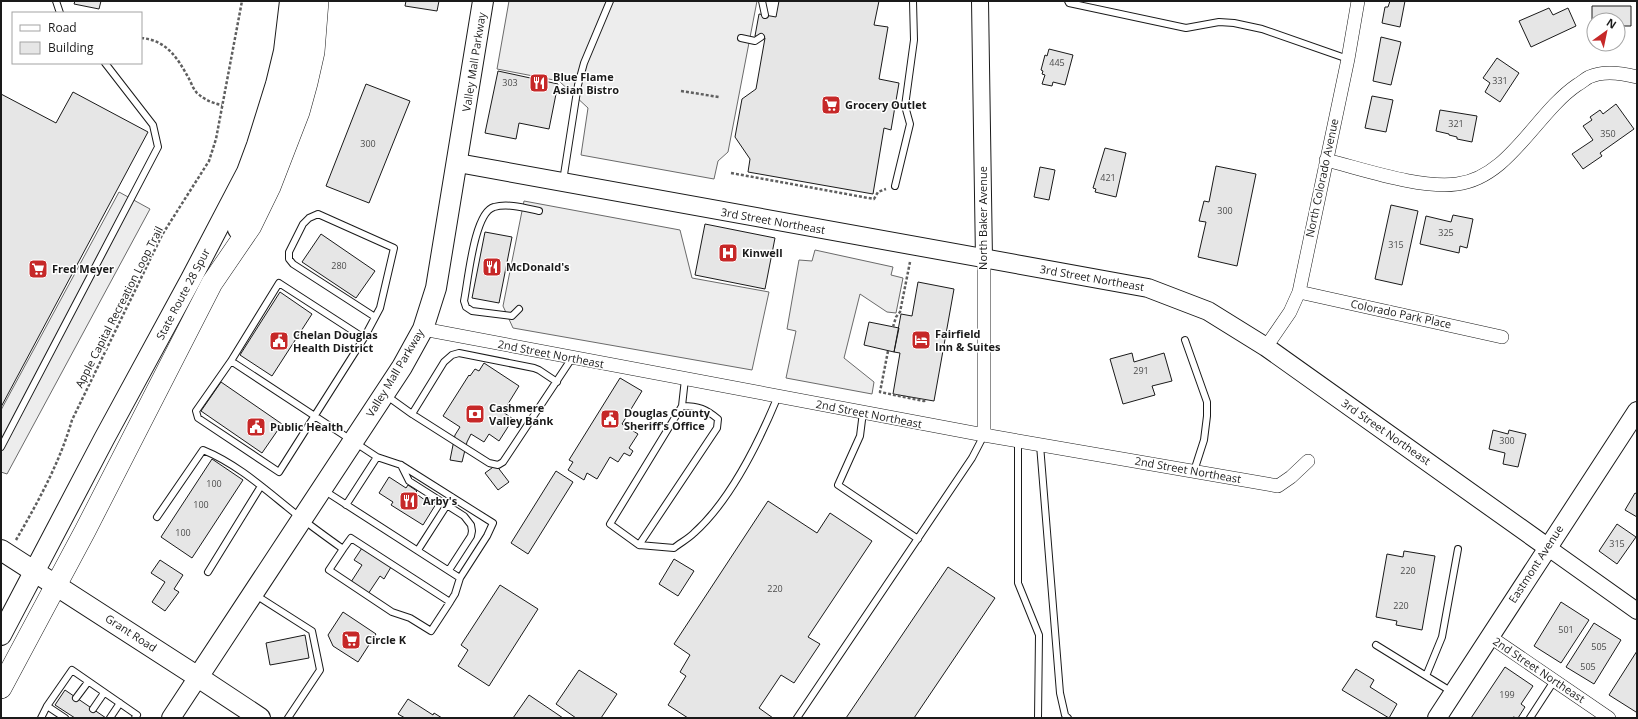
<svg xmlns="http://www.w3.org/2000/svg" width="1638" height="719" viewBox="0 0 1638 719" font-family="'Open Sans',sans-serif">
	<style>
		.parking { fill: #ededed; stroke: #6a6a6a }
		.building { fill: #e6e6e6; stroke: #1a1a1a }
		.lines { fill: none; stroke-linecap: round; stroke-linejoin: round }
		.service-casing { stroke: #1a1a1a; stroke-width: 8 }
		.minor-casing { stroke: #1a1a1a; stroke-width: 14 }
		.tertiary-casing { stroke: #1a1a1a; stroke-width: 18 }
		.secondary-casing { stroke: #1a1a1a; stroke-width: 20 }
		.primary-casing { stroke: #1a1a1a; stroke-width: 22 }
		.trunk-casing { stroke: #1a1a1a; stroke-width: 22 }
		.path { stroke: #5f5f5f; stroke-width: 2.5; stroke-dasharray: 3 2; stroke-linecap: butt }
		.service { stroke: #fff; stroke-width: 6 }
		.minor { stroke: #fff; stroke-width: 13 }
		.tertiary { stroke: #fff; stroke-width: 16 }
		.secondary { stroke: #fff; stroke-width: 18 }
		.primary { stroke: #fff; stroke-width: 20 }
		.trunk { stroke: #fff; stroke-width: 21 }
		.labels { text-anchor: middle; stroke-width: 3; stroke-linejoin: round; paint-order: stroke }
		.number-label { font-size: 9px; fill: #4d4d4d }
		.street-label { font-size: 11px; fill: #1a1a1a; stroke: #fff }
		.poi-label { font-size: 11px; font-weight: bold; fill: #1a1a1a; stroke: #fff; text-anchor: start }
	</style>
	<rect width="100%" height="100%" fill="#fff"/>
	<!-- parking -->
	<path class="parking" d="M509 1H757L728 152 718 161 714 179 581 155 588 108 559 81 497 69Z
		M119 192 150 209 7 474 1 472V410Z
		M524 201 680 230 692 278 769 292 752 370 513 328 503 306Z
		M815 250 893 267 891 275 903 278 896 313 887 312 860 294 844 358 874 382 872 394 786 378 796 331 787 329 799 260 812 261Z"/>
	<!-- building -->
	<path class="building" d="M75 1H101L99 9 74 4Z
		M406 1H439L437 11 405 6Z
		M779 1H879L874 25 888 27 879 79 899 83 891 130 884 128 873 194 748 172 750 159 735 137 742 99 756 89 765 38 755 36 759 14 776 17Z
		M1390 1H1405L1400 27 1382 23 1385 7H1388Z
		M1592 6H1631V26H1618V20H1594V26H1592Z
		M1549 8 1553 15 1568 8 1576 26 1531 47 1519 21Z
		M1381 37 1401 42 1391 85 1373 81Z
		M1049 49 1073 55 1065 85 1053 82 1052 86 1042 84 1045 75 1042 74 1043 71 1041 70 1045 55 1047 56Z
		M1497 58 1519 73 1500 102 1485 92 1490 83 1483 78Z
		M498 71 558 84 549 129 519 123 516 139 485 133Z
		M366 84 410 101 369 203 326 186Z
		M73 92 148 132 1 407V94L56 123Z
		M1372 96 1393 100 1386 132 1365 128Z
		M1616 104 1634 129 1600 153 1602 156 1583 169 1572 154 1593 140 1583 126 1592 120 1590 117 1600 110 1603 114Z
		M1440 110 1477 116 1472 142 1457 139V137L1449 135V134L1436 131Z
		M1105 148 1126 153 1116 197 1095 192 1096 189 1093 188Z
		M1216 166 1256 174 1237 266 1198 257 1206 222 1199 221 1204 201 1209 202Z
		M1040 167 1055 170 1049 200 1034 197Z
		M1391 205 1418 211 1402 285 1375 279Z
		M1453 215 1473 219 1467 248 1460 246 1459 253 1420 244 1426 216 1451 222Z
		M705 224 775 238 765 289 695 275Z
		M485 232 512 237 499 303 472 298Z
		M321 234 375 271 356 298 302 262Z
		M918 282 954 289 934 401 893 394 900 353 894 352 901 314 912 316Z
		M280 292 312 314 272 376 240 355Z
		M869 322 899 328 894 352 864 345Z
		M1132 353 1134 362 1164 353 1172 381 1152 386 1155 395 1123 404 1110 359Z
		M484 363 519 386 503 412 513 419 499 441 489 434 484 442 471 434 467 442 462 462 450 460 455 435 460 427 443 416 469 375 470 376 475 369 479 371Z
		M620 378 642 391 622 424 638 434 629 448 633 451 630 456 624 453 618 462 610 457 597 479 587 473 584 480 568 470 573 462 569 460Z
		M221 382 282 424 262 453 201 411Z
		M1493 430 1508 434 1509 430 1526 434 1518 467 1503 464 1505 453 1489 449Z
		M212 459 243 480 192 558 161 537Z
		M496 465 509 482 498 490 485 473Z
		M556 471 573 482 528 554 511 543Z
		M389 477 406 488 408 485 417 491 415 493 429 503 431 500 436 504 423 525 391 505 393 502 379 493Z
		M1635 493 1637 494V517L1625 510Z
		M768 501 817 533 830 513 872 541 808 637 820 644 794 683 781 675 759 708 773 718H688L668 705 686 676 680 672 690 655 674 644Z
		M1617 524 1636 537 1617 564 1599 551Z
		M362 548 391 567 384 579 380 576 368 594 351 582 362 565 354 560Z
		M1404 551 1435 556 1422 630 1396 625 1397 621 1376 617 1387 554 1403 557Z
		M674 559 694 571 678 596 659 584Z
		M160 560 183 575 174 589 179 592 165 611 152 602 165 582 151 573Z
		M948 567 995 598 914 718H846Z
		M500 585 538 609 489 686 458 666 468 650 461 645Z
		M1561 602 1589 620 1561 663 1534 646Z
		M343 612 376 634 358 662 333 646 328 635Z
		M1594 623 1621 640 1594 684 1566 667Z
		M305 635 309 658 270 665 266 643Z
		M1637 651V711L1636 712 1609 695Z
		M1505 667 1533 686 1521 704 1525 707 1518 718 1513 717V718H1471Z
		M1356 669 1374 680 1370 687 1397 704 1389 718 1342 690Z
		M579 670 617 694 601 718H576L556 704Z
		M65 690 106 718H75L55 705Z
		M529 695 563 718H513Z
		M408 699 433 715 434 713 442 718H405L398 714Z"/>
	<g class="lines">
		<defs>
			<path id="service" d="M56 1 60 13
				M762 1 765 15
				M1068 1 1069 3 1186 28 1219 22 1234 23 1262 29 1348 59
				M741 38 755 41 761 37
				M563 181 578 85 584 63 610 1
				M895 186 910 124 905 106 914 40 913 1
				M519 309 512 316 472 311 466 307 464 301C468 282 474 212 494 207 508 203 525 208 539 211
				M1185 340 1207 402V416L1204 440 1194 471
				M231 361 196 411 198 418 279 472 364 338
				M685 379 682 406 610 524 639 545 674 548C680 543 688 539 694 533 731 500 759 442 778 396
				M387 396 412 414 444 362 452 355 459 353 534 368 539 370 557 382
				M863 412 860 436 838 485 918 539
				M412 414 489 463 498 465 503 462 572 358
				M1018 441V583L1039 635 1038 718
				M1040 445 1060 693 1065 715 1068 718
				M1 447 158 147 153 125 105 63
				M401 465 409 481 464 516 471 525 472 531 471 536 449 570
				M325 491 460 578 487 536 493 523 401 465 377 457 231 361 279 283 364 338 380 308 394 248 318 214 309 218 303 224 289 252V259L293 264 375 317
				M346 505 377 457
				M157 517 203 450C240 465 270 494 301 518 315 529 329 539 343 549L351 538 450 602 431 631 410 618 392 612 329 570 343 549
				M639 545 717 428 718 419C706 409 699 406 682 406
				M418 550 452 497
				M208 572 261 486
				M254 594 312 631 320 670 288 718
				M450 602 455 594 460 578
				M1376 645 1452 692
				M1426 676 1442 637 1458 549
				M76 698 88 682
				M93 709 104 693
				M41 718 47 706
				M65 718 47 706 72 670 137 715 135 718
				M110 718 120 703
				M797 718 972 458 984 435
				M1530 718 1554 681"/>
			<path id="minor" d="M1326 160C1363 169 1420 189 1457 184 1509 178 1536 113 1577 85 1581 83 1585 79 1589 77 1604 70 1622 73 1637 77
				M1299 292 1502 337
				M423 329 984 435 1278 486 1291 477 1308 461
				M1266 347 1290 312 1299 292 1348 59 1358 1
				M984 435V259
				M1489 636 1609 718"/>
			<path id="tertiary" d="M980 1 984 259
				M1547 547 1637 611"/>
			<path id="secondary" d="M458 163 1148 288 1208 311 1266 347 1547 547
				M171 718 198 677
				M1437 718 1637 411"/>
			<path id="primary" d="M238 229C273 157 297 82 305 1
				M1 550 198 677 260 718
				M1 635 104 439 191 279 247 172 257 145 276 84 284 51 290 1
				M198 677 402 367 423 329 436 288 483 1"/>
			<path id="trunk" d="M1 688 85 531 212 283 251 226 270 187 299 112 307 83 314 52 318 1"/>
		</defs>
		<!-- service casing -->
		<use href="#service" class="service-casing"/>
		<!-- minor casing -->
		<use href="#minor" class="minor-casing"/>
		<!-- tertiary casing -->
		<use href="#tertiary" class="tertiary-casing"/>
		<!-- secondary casing -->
		<use href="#secondary" class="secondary-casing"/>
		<!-- primary casing -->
		<use href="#primary" class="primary-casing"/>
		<!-- trunk casing -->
		<use href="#trunk" class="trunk-casing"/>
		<!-- path -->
		<path class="path" d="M141 38C166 40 177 57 188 77 191 82 193 89 197 93 205 100 212 103 222 105
			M681 91 719 97
			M731 173 874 199 878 192 886 189
			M893 327 896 317 900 312 910 262
			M888 351 880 392 924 401 925 400
			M16 540C38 502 60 462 72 420L162 235 209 161 216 139 242 1"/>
		<!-- service -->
		<use href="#service" class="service"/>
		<!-- minor -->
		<use href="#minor" class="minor"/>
		<!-- tertiary -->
		<use href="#tertiary" class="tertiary"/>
		<!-- secondary -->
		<use href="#secondary" class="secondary"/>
		<!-- primary -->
		<use href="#primary" class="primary"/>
		<!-- trunk -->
		<use href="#trunk" class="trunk"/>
	</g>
	<!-- icons -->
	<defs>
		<symbol id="restaurant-square" viewBox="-11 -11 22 22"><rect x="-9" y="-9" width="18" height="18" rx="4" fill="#c62828" stroke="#fff"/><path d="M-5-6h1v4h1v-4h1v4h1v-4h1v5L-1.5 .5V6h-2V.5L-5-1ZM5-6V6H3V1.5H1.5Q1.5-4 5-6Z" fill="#fff"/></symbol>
		<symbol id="supermarket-square" viewBox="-11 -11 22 22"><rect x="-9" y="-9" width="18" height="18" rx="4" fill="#c62828" stroke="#fff"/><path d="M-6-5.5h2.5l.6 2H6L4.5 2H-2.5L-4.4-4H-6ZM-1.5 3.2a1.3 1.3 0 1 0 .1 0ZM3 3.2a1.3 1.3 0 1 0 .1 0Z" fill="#fff"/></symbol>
		<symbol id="hospital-square" viewBox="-11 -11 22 22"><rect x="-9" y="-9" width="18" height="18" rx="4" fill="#c62828" stroke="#fff"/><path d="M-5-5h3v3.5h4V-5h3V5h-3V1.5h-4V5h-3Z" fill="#fff"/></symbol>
		<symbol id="hotel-square" viewBox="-11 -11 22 22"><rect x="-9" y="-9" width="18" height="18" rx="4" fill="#c62828" stroke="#fff"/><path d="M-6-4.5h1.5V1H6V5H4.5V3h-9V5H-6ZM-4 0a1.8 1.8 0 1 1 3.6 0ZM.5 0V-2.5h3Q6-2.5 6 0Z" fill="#fff"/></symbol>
		<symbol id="civic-square" viewBox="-11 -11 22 22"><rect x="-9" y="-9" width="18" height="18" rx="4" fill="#c62828" stroke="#fff"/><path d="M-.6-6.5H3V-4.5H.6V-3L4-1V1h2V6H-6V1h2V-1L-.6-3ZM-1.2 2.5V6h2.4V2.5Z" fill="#fff"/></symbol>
		<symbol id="bank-square" viewBox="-11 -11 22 22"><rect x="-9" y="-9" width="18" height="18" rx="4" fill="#c62828" stroke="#fff"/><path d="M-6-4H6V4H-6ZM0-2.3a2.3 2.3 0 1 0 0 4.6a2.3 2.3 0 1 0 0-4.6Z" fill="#fff"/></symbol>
	</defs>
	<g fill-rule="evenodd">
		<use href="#restaurant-square" x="528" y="72" width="22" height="22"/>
		<use href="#supermarket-square" x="820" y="94" width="22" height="22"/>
		<use href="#hospital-square" x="717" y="242" width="22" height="22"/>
		<use href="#restaurant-square" x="481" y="256" width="22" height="22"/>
		<use href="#supermarket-square" x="27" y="258" width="22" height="22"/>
		<use href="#hotel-square" x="910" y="329" width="22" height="22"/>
		<use href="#civic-square" x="268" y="330" width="22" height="22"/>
		<use href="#bank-square" x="464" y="403" width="22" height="22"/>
		<use href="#civic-square" x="599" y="408" width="22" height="22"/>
		<use href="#civic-square" x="245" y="416" width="22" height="22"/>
		<use href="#restaurant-square" x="398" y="490" width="22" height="22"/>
		<use href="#supermarket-square" x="340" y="629" width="22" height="22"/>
	</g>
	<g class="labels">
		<!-- number labels -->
		<g class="number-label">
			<text x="1057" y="66">445</text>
			<text x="1500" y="84">331</text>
			<text x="510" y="86">303</text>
			<text x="1456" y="127">321</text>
			<text x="1608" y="137">350</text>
			<text x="368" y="147">300</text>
			<text x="1108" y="181">421</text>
			<text x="1225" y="214">300</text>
			<text x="1446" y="236">325</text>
			<text x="1396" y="248">315</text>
			<text x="339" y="269">280</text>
			<text x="1141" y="374">291</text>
			<text x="1507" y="444">300</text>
			<text x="214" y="487">100</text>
			<text x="201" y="508">100</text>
			<text x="183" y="536">100</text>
			<text x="1617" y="547">315</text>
			<text x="1408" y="574">220</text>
			<text x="775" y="592">220</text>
			<text x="1401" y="609">220</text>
			<text x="1566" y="633">501</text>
			<text x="1599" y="650">505</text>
			<text x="1588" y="670">505</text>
			<text x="1507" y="698">199</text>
		</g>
		<!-- street labels -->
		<g class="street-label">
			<text transform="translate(474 62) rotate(-81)" y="4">Valley Mall Parkway</text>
			<text transform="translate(1322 178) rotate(-78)" y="4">North Colorado Avenue</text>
			<text transform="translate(983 218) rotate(-90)" y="4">North Baker Avenue</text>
			<text transform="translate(773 221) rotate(10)" y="4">3rd Street Northeast</text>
			<text transform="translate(1092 278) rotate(10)" y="4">3rd Street Northeast</text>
			<text transform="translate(183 294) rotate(-62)" y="4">State Route 28 Spur</text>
			<text transform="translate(119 307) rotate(-63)" y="4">Apple Capital Recreation Loop Trail</text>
			<text transform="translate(1401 314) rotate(12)" y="4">Colorado Park Place</text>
			<text transform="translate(551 354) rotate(11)" y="4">2nd Street Northeast</text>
			<text transform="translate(395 373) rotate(-59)" y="4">Valley Mall Parkway</text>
			<text transform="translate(869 414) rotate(11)" y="4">2nd Street Northeast</text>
			<text transform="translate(1386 432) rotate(35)" y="4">3rd Street Northeast</text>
			<text transform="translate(1188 470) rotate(10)" y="4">2nd Street Northeast</text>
			<text transform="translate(1536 564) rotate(-57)" y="4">Eastmont Avenue</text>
			<text transform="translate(131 633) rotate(33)" y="4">Grant Road</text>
			<text transform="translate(1539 670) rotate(34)" y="4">2nd Street Northeast</text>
		</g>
		<!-- poi labels -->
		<g class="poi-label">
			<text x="553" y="81">Blue Flame<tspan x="553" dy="13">Asian Bistro</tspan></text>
			<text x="845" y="109">Grocery Outlet</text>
			<text x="742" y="257">Kinwell</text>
			<text x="506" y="271">McDonald's</text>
			<text x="52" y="273">Fred Meyer</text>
			<text x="935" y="338">Fairfield<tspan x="935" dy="13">Inn &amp; Suites</tspan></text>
			<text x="293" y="339">Chelan Douglas<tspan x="293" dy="13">Health District</tspan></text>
			<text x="489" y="412">Cashmere<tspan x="489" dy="13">Valley Bank</tspan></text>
			<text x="624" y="417">Douglas County<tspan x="624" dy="13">Sheriff's Office</tspan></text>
			<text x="270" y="431">Public Health</text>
			<text x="423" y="505">Arby's</text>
			<text x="365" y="644">Circle K</text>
		</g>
	</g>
	<!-- border -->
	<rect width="1638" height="719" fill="none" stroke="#1a1a1a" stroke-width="4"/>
	<!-- legend -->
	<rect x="12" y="12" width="130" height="52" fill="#ffffff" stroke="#a3a3a3"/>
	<rect x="20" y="25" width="20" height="6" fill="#ffffff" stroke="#a3a3a3"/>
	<text x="48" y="32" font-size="12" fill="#1a1a1a">Road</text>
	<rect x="20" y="42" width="20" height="12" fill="#e6e6e6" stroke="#a3a3a3"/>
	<text x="48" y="52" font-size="12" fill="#1a1a1a">Building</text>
	<!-- north arrow -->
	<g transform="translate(1606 32) rotate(33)"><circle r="19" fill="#ffffff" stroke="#a3a3a3"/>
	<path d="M0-3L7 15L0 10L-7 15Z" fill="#c62828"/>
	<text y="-6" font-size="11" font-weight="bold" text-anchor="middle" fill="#1a1a1a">N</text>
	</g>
</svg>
